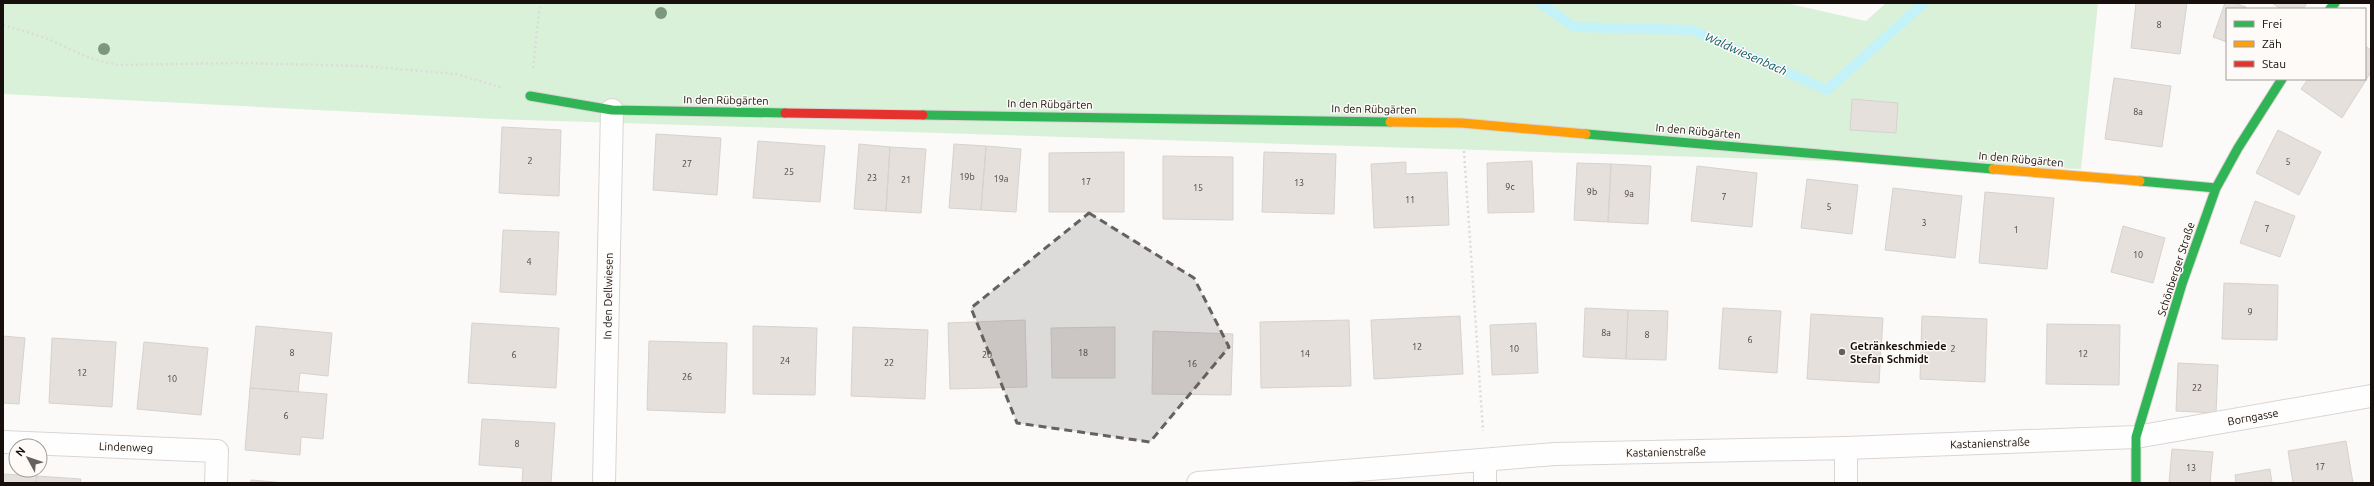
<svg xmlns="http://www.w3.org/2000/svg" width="2374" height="486" viewBox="0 0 2374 486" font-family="Ubuntu,sans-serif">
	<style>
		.green { fill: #daf1d9 }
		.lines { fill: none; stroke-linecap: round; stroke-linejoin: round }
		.stream { stroke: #c3f2f9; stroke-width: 10 }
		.building { fill: #e5e0dc; stroke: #d6d2ce }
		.street-casing { stroke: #dad5d2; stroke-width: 24 }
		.fast-casing { stroke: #dad5d2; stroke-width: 11 }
		.slow-casing { stroke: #dad5d2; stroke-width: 11 }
		.jam-casing { stroke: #dad5d2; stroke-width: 11 }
		.path { stroke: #dcdbd9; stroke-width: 2.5; stroke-dasharray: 2 3; stroke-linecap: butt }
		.street { stroke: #fffefe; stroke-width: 22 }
		.fast { stroke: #30b455; stroke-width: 9 }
		.slow { stroke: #ff9f0a; stroke-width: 9 }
		.jam { stroke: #e5322d; stroke-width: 9 }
		.tree { fill: #7b987e }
		.marked { fill: #66615e; fill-opacity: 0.2; stroke: #66615e; stroke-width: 3; stroke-dasharray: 8 5; stroke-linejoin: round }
		.poi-dot { fill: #66615e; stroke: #fdfaf7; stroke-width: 1.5 }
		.labels { text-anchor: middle; stroke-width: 3; stroke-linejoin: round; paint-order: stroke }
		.number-label { font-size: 9px; fill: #4a433f }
		.street-label { font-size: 11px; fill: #160f0b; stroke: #fdfaf7 }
		.poi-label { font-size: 11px; font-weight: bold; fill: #160f0b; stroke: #fdfaf7; text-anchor: start }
		.water-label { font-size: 12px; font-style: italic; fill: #0a5963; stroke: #fdfaf7 }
	</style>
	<rect width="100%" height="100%" fill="#fcfaf8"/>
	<!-- green -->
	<path class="green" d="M3 3H1786L1866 21 1886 3H2098L2081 169 495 119 3 94Z"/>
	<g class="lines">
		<!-- stream -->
		<path class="stream" d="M1540 3 1574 27 1692 30 1827 90 1924 3"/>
	</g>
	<!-- building -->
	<path class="building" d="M2136 3H2187L2180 54 2131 48Z
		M2225 3H2234L2246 7 2245 9H2227V42L2213 37Z
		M2272 3H2307L2303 9H2281Z
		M2365 46 2371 50V72L2342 118 2301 89 2308 79H2365Z
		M2114 78 2171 86 2162 147 2105 139Z
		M1852 99 1898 103 1896 133 1850 130Z
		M502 127 561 130 559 196 499 193Z
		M2278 130 2321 152 2299 195 2256 173Z
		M656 134 721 138 717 195 653 190Z
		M758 141 825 146 820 202 753 198Z
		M859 144 890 147 886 211 854 209Z
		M954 144 986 146 981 210 949 208Z
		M986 146 1021 149 1016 212 981 210Z
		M890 147 926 149 921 213 886 211Z
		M1124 152V212H1049V153Z
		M1264 152 1336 154 1334 214 1262 212Z
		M1163 156 1233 157V220L1163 219Z
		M1532 161 1534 212 1488 213 1487 163Z
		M1406 162V174L1447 172 1449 225 1374 228 1371 164Z
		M1577 163 1611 164 1608 222 1574 220Z
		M1611 164 1651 166 1648 224 1608 222Z
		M1697 166 1757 173 1752 227 1691 221Z
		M1807 179 1858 185 1852 234 1801 228Z
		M1893 188 1962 196 1955 258 1885 250Z
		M1985 192 2054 198 2047 269 1979 263Z
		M2255 201 2295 216 2280 257 2240 243Z
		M2123 226 2165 238 2153 283 2111 272Z
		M503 230 559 232 556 295 500 292Z
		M2224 283 2278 285 2277 340 2222 339Z
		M1585 308 1628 310 1626 359 1583 357Z
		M1723 308 1781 311 1777 373 1719 369Z
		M1628 310 1668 311 1666 360 1626 359Z
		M1811 314 1883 318 1879 383 1807 379Z
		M1460 316 1463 374 1374 379 1371 320Z
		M1922 316 1987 319 1985 382 1920 379Z
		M1025 320 1027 387 950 389 948 323Z
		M1349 320 1351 386 1261 388 1260 322Z
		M472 323 559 328 556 388 468 383Z
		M1536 323 1538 373 1492 375 1490 325Z
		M2047 324 2120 325 2119 385 2046 384Z
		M256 326 332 333 328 376 300 373 298 392 250 388Z
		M753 326 817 328 815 395 753 394Z
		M853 327 928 330 925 399 851 396Z
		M1115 327V378H1052L1051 328Z
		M1153 331 1233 334 1231 395 1152 394Z
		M3 336 25 338 19 404 3 403Z
		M52 338 116 342 112 407 49 403Z
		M649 341 727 343 725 413 647 410Z
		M144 342 208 348 201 415 137 409Z
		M2178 363 2218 365 2216 413 2176 411Z
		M250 388 327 394 323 439 301 437 300 455 245 450Z
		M482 419 555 423 551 483H522L523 468 479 465Z
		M2346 441 2353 483H2293L2288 451Z
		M2172 449 2213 452 2210 483H2169Z
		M2270 469 2272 483H2236L2235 475Z
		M3 474 37 476 36 483H3Z
		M37 476 81 479 80 483H36Z
		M251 480 286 483H251Z"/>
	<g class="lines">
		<defs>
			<path id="street" d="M3 442 217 451 216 483
				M604 483 612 110
				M1198 483 1555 454 1846 448 2136 437 2371 396
				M1485 483V461
				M1846 483V448"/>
			<path id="fast" d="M2330 9 2335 3
				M530 96 612 110 785 113
				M923 115 1390 122
				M1586 134 1993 169
				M2140 181 2216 188
				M2136 483V437L2182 284 2216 188 2238 148 2282 79"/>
			<path id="slow" d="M1390 122 1462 123 1586 134
				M1993 169 2140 181"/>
			<path id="jam" d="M785 113 923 115"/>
		</defs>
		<!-- street casing -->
		<use href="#street" class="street-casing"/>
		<!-- fast casing -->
		<use href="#fast" class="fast-casing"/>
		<!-- slow casing -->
		<use href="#slow" class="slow-casing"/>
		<!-- jam casing -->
		<use href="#jam" class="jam-casing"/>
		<!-- path -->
		<path class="path" d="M3 25 46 38 87 57 117 65 239 63 364 66 456 74 503 88
			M533 68 540 3
			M1464 151 1483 431"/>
		<!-- street -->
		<use href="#street" class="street"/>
		<!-- fast -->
		<use href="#fast" class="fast"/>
		<!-- slow -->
		<use href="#slow" class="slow"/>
		<!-- jam -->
		<use href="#jam" class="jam"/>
	</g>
	<!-- trees -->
	<g class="tree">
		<circle cx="661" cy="13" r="6"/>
		<circle cx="104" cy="49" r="6"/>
	</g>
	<!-- marked area -->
	<path class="marked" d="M1089 213 1194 278 1229 347 1150 442 1017 423 971 308Z"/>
	<!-- markers -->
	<circle class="poi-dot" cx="1842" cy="352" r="4"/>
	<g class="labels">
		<!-- number labels -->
		<g class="number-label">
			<text x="2159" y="28">8</text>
			<text x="2138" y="115">8a</text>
			<text x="530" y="164">2</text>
			<text x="2288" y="165">5</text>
			<text x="687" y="167">27</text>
			<text x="789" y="175">25</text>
			<text x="967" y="180">19b</text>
			<text x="872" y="181">23</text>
			<text x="1001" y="182">19a</text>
			<text x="906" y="183">21</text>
			<text x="1086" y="185">17</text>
			<text x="1299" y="186">13</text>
			<text x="1510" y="190">9c</text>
			<text x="1198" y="191">15</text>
			<text x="1592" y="195">9b</text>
			<text x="1629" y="197">9a</text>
			<text x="1724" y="200">7</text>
			<text x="1410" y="203">11</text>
			<text x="1829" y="210">5</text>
			<text x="1924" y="226">3</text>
			<text x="2267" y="232">7</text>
			<text x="2016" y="233">1</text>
			<text x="2138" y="258">10</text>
			<text x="529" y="265">4</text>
			<text x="2250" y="315">9</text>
			<text x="1606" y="336">8a</text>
			<text x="1647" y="338">8</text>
			<text x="1750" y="343">6</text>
			<text x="1417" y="350">12</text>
			<text x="1514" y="352">10</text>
			<text x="1953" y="352">2</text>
			<text x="292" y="356">8</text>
			<text x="1083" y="356">18</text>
			<text x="1305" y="357">14</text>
			<text x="2083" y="357">12</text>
			<text x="514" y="358">6</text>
			<text x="987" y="358">20</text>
			<text x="785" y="364">24</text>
			<text x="889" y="366">22</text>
			<text x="1192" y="367">16</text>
			<text x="82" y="376">12</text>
			<text x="687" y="380">26</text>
			<text x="172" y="382">10</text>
			<text x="2197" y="391">22</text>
			<text x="286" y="419">6</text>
			<text x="517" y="447">8</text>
			<text x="2320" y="470">17</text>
			<text x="2191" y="471">13</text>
		</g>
		<!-- street labels -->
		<g class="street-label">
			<text transform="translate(726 100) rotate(1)" y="4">In den Rübgärten</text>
			<text transform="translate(1050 104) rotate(1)" y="4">In den Rübgärten</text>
			<text transform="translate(1374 109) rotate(1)" y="4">In den Rübgärten</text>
			<text transform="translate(1698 131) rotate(5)" y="4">In den Rübgärten</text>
			<text transform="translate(2021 159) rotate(5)" y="4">In den Rübgärten</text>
			<text transform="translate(2176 269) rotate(-72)" y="4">Schönberger Straße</text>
			<text transform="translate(608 296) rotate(-89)" y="4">In den Dellwiesen</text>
			<text transform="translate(2253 417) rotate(-10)" y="4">Borngasse</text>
			<text transform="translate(1990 443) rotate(-2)" y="4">Kastanienstraße</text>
			<text transform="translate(126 447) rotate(2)" y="4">Lindenweg</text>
			<text transform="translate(1666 452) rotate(-1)" y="4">Kastanienstraße</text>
		</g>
		<!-- poi labels -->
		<g class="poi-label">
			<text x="1850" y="350">Getränkeschmiede<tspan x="1850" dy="13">Stefan Schmidt</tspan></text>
		</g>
		<!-- water labels -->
		<g class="water-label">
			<text transform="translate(1746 54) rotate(24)" y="4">Waldwiesenbach</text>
		</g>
	</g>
	<!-- border -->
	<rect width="2374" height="486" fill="none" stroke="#160f0b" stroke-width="8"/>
	<!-- legend -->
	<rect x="2226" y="8" width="140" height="72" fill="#fdfaf7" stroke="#a19c99"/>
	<rect x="2234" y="21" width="20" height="6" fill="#30b455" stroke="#a19c99"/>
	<text x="2262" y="28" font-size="12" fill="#160f0b">Frei</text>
	<rect x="2234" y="41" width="20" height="6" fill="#ff9f0a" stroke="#a19c99"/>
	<text x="2262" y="48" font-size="12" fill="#160f0b">Zäh</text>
	<rect x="2234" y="61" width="20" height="6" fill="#e5322d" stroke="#a19c99"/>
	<text x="2262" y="68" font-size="12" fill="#160f0b">Stau</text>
	<!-- north arrow -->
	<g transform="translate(28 458) rotate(310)"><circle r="19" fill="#fdfaf7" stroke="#a19c99"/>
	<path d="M0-3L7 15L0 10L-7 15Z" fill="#66615e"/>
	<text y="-6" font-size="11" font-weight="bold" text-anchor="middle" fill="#160f0b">N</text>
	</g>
</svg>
